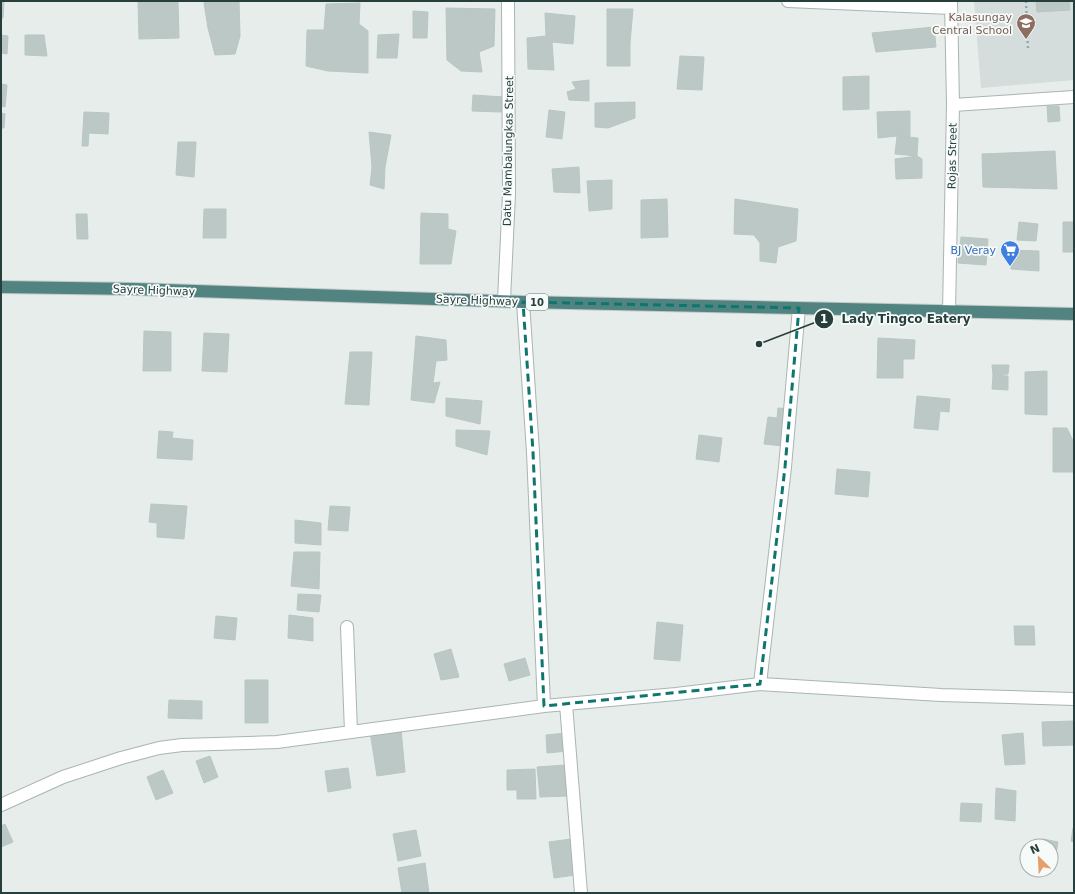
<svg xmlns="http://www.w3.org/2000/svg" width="1075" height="894" viewBox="0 0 1075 894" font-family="'DejaVu Sans',sans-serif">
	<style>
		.built { fill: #d4dddb }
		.building { fill: #bbc8c5; stroke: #b9c7c3 }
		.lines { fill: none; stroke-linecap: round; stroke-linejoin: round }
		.minor-casing { stroke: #a9b5b3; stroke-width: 14 }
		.trunk-casing { stroke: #c2c9c8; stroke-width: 14 }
		.path { stroke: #89aea9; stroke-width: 2.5; stroke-dasharray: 2 3; stroke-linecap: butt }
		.minor { stroke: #fff; stroke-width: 12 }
		.trunk { stroke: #518480; stroke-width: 12 }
		.marked { fill: none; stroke: #0f766e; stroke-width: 3; stroke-dasharray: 8 5; stroke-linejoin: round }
		.labels { text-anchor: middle; stroke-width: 3.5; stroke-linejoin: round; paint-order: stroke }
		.shield { fill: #f6faf9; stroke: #647675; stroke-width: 1 }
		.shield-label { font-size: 10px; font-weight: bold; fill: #263e3c }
		.education-label { font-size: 11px; fill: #785e54; stroke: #f6faf9; text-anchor: end }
		.street-label { font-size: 11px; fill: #263e3c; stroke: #f6faf9 }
		.shop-label { font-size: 11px; fill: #366cbe; stroke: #f6faf9; text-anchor: end }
		.leader { fill: none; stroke: #263e3c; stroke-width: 1.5 }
		.callout-dot { fill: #263e3c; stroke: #f6faf9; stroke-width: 1.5 }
		.mark-label { font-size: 12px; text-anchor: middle; font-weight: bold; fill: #fff }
		.callout-label { font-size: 12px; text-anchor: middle; font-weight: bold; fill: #263e3c; stroke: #f6faf9; stroke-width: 3.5; stroke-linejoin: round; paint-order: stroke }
	</style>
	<rect width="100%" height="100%" fill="#e6edeb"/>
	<!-- built -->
	<path class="built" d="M974 1H1074V80L981 88Z"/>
	<!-- building -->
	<path class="building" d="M1 1H4L3 18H1Z
		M138 1H178L179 38 139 39Z
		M205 1H239L240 36 235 54 215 55 208 28 204 3Z
		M1036 1H1069L1070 10 1037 12Z
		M360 3 359 24 368 31V73L328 71 306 66 307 30H324L326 4Z
		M446 8 495 9 494 46 479 52 482 72 461 71 447 60Z
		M607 9H633L630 43V66H607Z
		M413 11 428 12 427 38H413Z
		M545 13 575 16 573 44 552 42 554 70 528 69 527 38 546 36Z
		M934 27 936 47 876 52 872 33Z
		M399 34 397 58H377L378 35Z
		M1 35 8 36 7 54 1 53Z
		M25 35H44L47 56 25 55Z
		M680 56 704 57 702 90 677 89Z
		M869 76V109L843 110V77Z
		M589 80V101L569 100 567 92 576 89 572 82Z
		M1 84 7 85 5 107 1 106Z
		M473 95 504 97 502 112 472 111Z
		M635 102V118L608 128 595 127V103Z
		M1047 106H1059L1060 121 1048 122Z
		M549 110 565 112 562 139 546 137Z
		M910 111V137L897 136 878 138 877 112Z
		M84 112 109 113 108 134 89 133 88 146H82Z
		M1 113 5 114 4 128H1Z
		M369 132 391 135 385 167 384 189 370 185 372 167Z
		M897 136 918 138 917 156 895 154Z
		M178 142H196L194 177 176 175Z
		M1055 151 1057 189 983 187 982 154Z
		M917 156 922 159V178L896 179 895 159Z
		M579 167 580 193 554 192 552 169Z
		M612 180V209L589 211 587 181Z
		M667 199 668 237 641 238V200Z
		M735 199 798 209 796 241 778 247 776 263 760 261V243L754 235 734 234Z
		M204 209H226V238H203Z
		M421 213 448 214V229L456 231 451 264H420Z
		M76 214H87L88 239H77Z
		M1019 222 1038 224 1036 241 1017 240Z
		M1063 222H1074V252H1063Z
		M961 237 988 239 986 265 958 263Z
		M1011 250 1039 251V271L1011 269Z
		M144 331 171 332V371H143Z
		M204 333 229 334 227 372 202 371Z
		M416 336 446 340 447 360 436 361 433 383 440 382 434 403 411 400Z
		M878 338 915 340 914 359H903V378H877Z
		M350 352H372L369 405 345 404Z
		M992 365H1009L1008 374 993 375Z
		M1047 371V415L1025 414V372Z
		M993 375 1008 376V390L992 389Z
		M917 396 950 399 949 412 940 411 938 430 914 428Z
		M446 398 482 401 480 424 446 416Z
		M778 408 788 409 784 446 764 444 768 417 777 418Z
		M1053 428H1067L1073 441H1074V472H1053Z
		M456 430 490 431 487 455 456 446Z
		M159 431 173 432 172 438 193 440 192 460 157 458Z
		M699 435 722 438 719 462 696 459Z
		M837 469 870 472 868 497 835 494Z
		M151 504 187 506 184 539 157 537V523L149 522Z
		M330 506 350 507 348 531 328 530Z
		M295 520 321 523V545L295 543Z
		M294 552H320L319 589 291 586Z
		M298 594 321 595 319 612 297 610Z
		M289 615 313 618V641L288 638Z
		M216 616 237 618 235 640 214 638Z
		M657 622 683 625 680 661 654 659Z
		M1014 626H1034L1035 645H1015Z
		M451 649 459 677 441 680 434 654Z
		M525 658 530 675 509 681 504 664Z
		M245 680H268V723H245Z
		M169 700 202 701V719L168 718Z
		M1074 721V745L1043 746 1042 722Z
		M401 729 405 772 377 776 370 732Z
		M566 733 568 751 547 753 546 735Z
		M1023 733 1025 764 1005 765 1002 735Z
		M210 756 218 777 204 783 196 761Z
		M566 765 568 796 540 797 537 767Z
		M348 768 351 788 328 792 325 771Z
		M535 769 536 799H517V790H507V770Z
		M163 770 173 793 156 800 147 777Z
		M996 788 1016 791 1015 821 995 819Z
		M961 803 982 804 981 822 960 821Z
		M5 824 13 842 1 847V826Z
		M1073 828 1074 829V842L1071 841Z
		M416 830 421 856 398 861 393 834Z
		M571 839 575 875 554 878 549 842Z
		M1043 839 1058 842 1055 861H1051V846H1042Z
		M425 863 429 893H402L398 868Z"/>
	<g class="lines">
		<defs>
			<path id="minor" d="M788 1 951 8
				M953 105 1074 97
				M504 300 509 194 508 1
				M523 302 533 452 544 706
				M949 312 953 105 951 1
				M347 627 351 732
				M760 684 785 467 799 308
				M566 704 581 893
				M1 805 63 777 121 758 159 748 182 745 277 742 544 706 676 694 760 684 941 695 1074 699"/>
			<path id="trunk" d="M1 287 135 289 523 302 1074 314"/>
		</defs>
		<!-- minor casing -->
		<use href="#minor" class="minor-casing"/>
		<!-- trunk casing -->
		<use href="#trunk" class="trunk-casing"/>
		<!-- path -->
		<path class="path" d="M1026 1 1028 50"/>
		<!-- minor -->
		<use href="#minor" class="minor"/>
		<!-- trunk -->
		<use href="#trunk" class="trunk"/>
	</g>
	<!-- marked area -->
	<path class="marked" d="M523 302 799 308 785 467 760 684 544 706 533 452Z"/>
	<!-- icons -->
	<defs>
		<symbol id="school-pin" viewBox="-11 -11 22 30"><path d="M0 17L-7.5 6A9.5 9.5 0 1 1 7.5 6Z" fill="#8d6e63" stroke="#f6faf9"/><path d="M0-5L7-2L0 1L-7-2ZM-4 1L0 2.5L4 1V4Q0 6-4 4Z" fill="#fff"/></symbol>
		<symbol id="supermarket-pin" viewBox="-11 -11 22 30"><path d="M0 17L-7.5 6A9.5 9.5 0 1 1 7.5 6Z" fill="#3f7fe0" stroke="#f6faf9"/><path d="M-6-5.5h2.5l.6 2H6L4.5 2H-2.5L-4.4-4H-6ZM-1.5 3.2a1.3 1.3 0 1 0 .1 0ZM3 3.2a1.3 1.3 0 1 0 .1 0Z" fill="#fff"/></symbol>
	</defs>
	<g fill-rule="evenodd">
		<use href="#school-pin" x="1015" y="12" width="22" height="30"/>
		<use href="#supermarket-pin" x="999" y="239" width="22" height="30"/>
	</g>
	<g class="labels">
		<!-- shield labels -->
		<rect class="shield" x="526" y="294" width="22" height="16" rx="3"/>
		<g class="shield-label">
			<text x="537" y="306">10</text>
		</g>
		<!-- education labels -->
		<g class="education-label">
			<text x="1012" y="21">Kalasungay<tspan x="1012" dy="13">Central School</tspan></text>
		</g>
		<!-- street labels -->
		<g class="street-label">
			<text transform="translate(508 151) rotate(-89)" y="4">Datu Mambalungkas Street</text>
			<text transform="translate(952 156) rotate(-89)" y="4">Rojas Street</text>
			<text transform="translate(154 290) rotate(2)" y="4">Sayre Highway</text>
			<text transform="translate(477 300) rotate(2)" y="4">Sayre Highway</text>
		</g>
		<!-- shop labels -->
		<g class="shop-label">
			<text x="996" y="254">BJ Veray</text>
		</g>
	</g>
	<!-- callouts -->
	<path class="leader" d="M759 344L824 319"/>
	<g class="callout-dot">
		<circle cx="759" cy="344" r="4"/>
		<circle cx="824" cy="319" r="10"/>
	</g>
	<g class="mark-label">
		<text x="824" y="323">1</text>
	</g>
	<g class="callout-label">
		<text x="906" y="323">Lady Tingco Eatery</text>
	</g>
	<!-- border -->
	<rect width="1075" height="894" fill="none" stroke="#263e3c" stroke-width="4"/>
	<!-- north arrow -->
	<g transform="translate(1039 858) rotate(336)"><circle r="19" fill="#f6faf9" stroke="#a3afad"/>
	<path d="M0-3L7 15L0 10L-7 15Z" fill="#e69e6b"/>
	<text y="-6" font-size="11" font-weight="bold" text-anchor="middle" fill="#263e3c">N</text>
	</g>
</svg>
